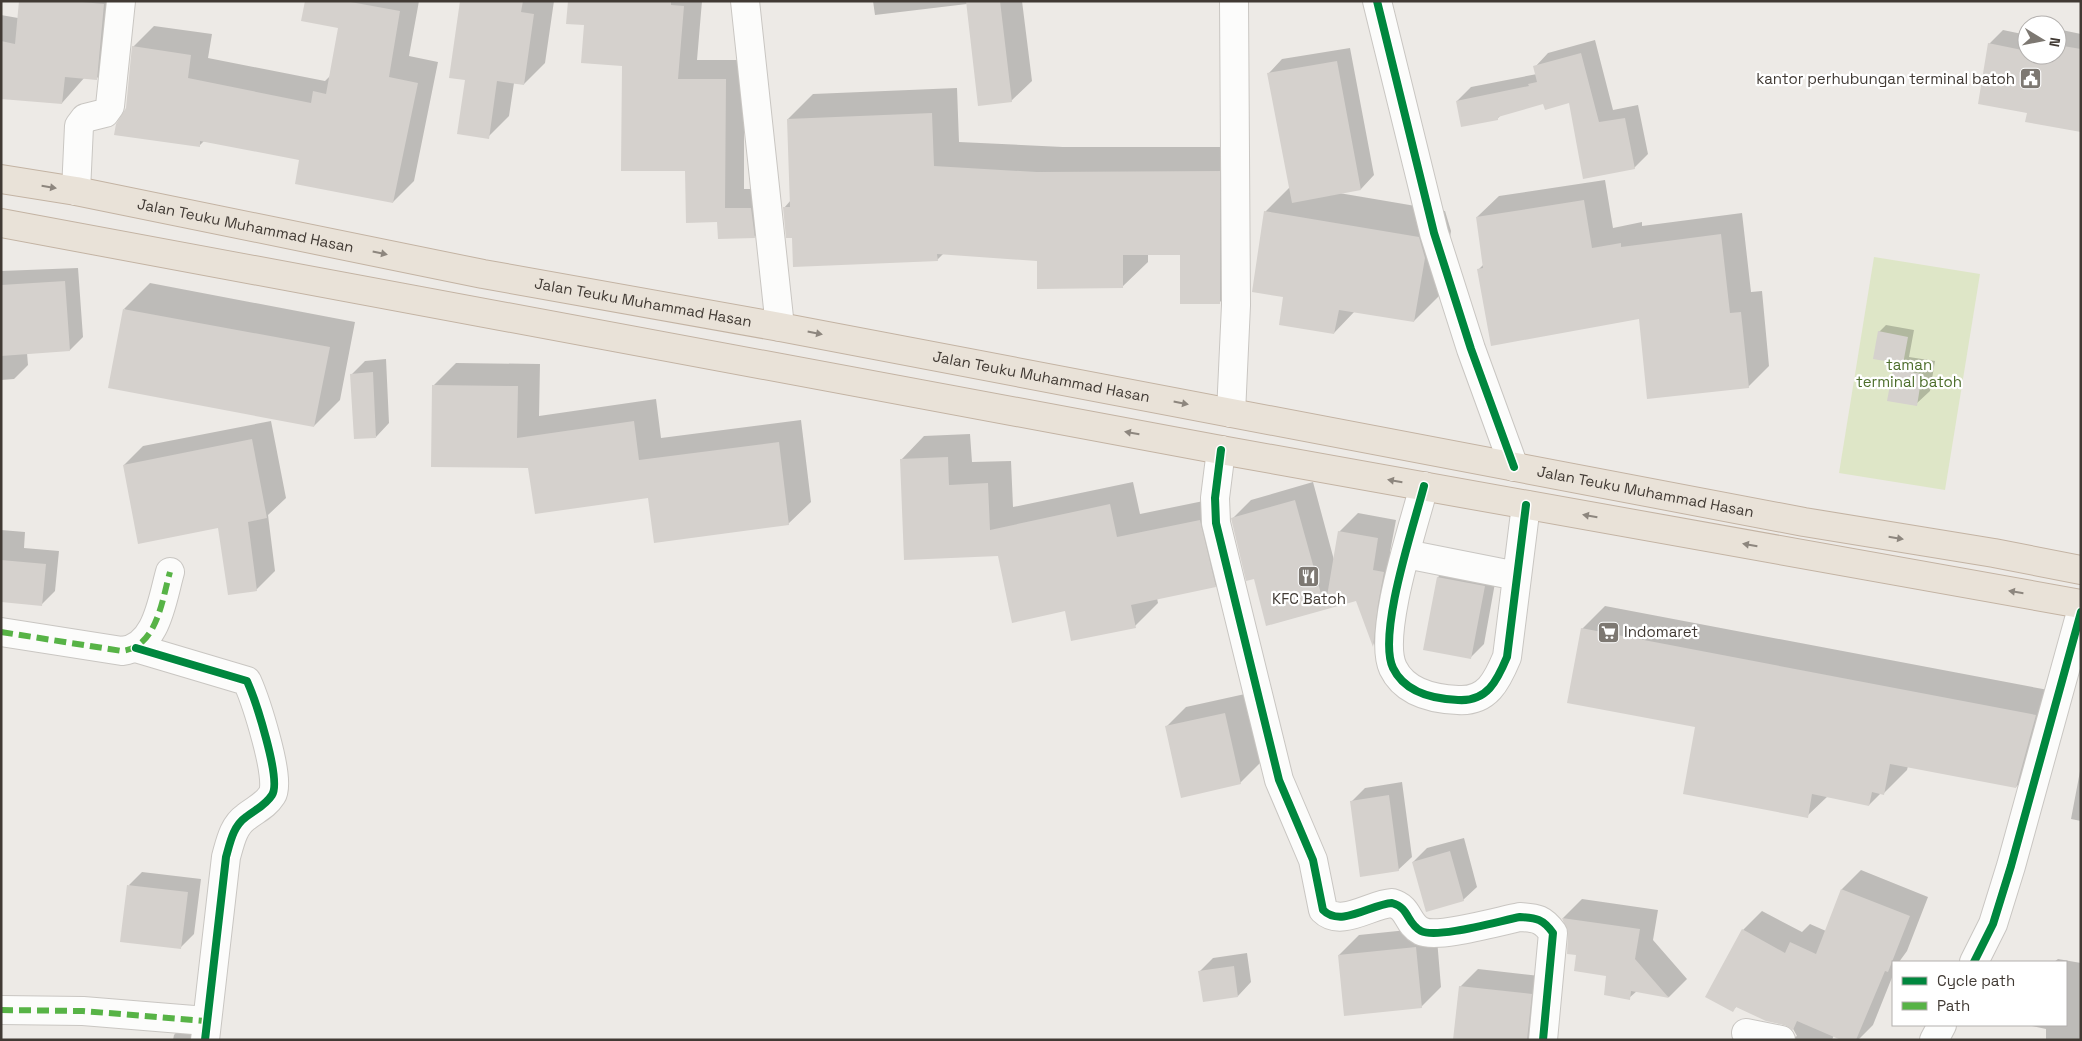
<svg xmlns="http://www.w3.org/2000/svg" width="2082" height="1041" viewBox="0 0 2082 1041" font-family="'Space Grotesk',sans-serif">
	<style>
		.green { fill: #dee6c7 }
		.shadow { fill: #0003 }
		.building { fill: #d5d1cd }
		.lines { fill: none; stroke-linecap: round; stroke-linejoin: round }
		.minor-casing { stroke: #c9c6c2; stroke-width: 30 }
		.highway-casing { stroke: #c3b3a3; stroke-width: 30 }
		.minor { stroke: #fcfcfb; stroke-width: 28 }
		.highway { stroke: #e9e2d8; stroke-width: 28 }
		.quiet { stroke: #57b346; stroke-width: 6; stroke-dasharray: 12 6; stroke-linecap: butt }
		.cycleway-casing { stroke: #fff; stroke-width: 11 }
		.cycleway { stroke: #00873e; stroke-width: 8 }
		.oneway { fill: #8d867e }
		.labels { text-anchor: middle; stroke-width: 4.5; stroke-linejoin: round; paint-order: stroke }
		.poi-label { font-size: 15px; fill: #413a34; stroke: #fff; text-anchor: end }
		.street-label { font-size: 15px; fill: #413a34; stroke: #fff }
		.park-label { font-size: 15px; fill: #4d6e2c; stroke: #fff }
	</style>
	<rect width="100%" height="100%" fill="#edeae6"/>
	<!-- green -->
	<path class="green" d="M1874 257 1980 274 1945 490 1839 473Z"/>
	<!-- shadow -->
	<path class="shadow" d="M20 1H124L119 56 97 78 85 77 62 103 1 96V15L18 18Z
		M306 1H419L409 56 438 62 414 181 393 202 301 159 204 141 199 146 127 108 133 47 154 26 212 34 208 58 325 81 330 76 340 27Z
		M461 1H554L545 63 524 84 514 83 509 116 488 137 466 79Z
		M569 1H702L697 60H744V189H771L774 218 754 237 718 221 623 65 585 24Z
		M873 1H1022L1032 81 1011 101 967 4 875 15Z
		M2057 29 2081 34V131L1989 44 2003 30 2027 35V55H2057Z
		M1595 40 1613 110 1638 105 1648 154 1634 168 1570 102H1544L1501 115 1498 118 1457 101 1471 87 1537 74 1535 67 1548 53Z
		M1350 48 1374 175 1361 189 1339 193 1445 211 1451 231 1440 295 1414 321 1355 311 1334 333 1285 296 1265 212 1290 187 1269 73 1282 59Z
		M957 88 959 142 1063 147H1244L1245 277 1220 302 1181 253 1148 254V262L1122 287 1038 260 944 253 937 260 793 236 784 208 791 200 788 119 813 94Z
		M1605 180 1613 228 1642 222V226L1742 213 1751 292 1762 291 1769 366 1748 387 1640 318 1479 269 1484 264 1477 217 1499 196Z
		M78 268 83 337 70 350 27 353 28 365 14 379 1 380V271Z
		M150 283 355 322 340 400 314 426 124 309Z
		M1886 325 1914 330 1909 357 1935 361 1930 391 1916 404 1894 370 1901 363 1879 332Z
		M386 359 389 423 376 437 352 374 365 361Z
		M456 363 540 364 539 416 656 399 661 438 801 420 811 502 788 524 649 497 529 467 433 386Z
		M271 421 286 498 268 515 275 571 256 590 219 526 124 465 143 446Z
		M970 434 972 462 1011 461 1013 507 1133 482 1140 514 1223 497 1238 563 1215 586 1157 598 1158 603 1135 626 1066 610 999 554 901 460 924 436Z
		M1313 482 1334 560 1339 532 1358 513 1396 520 1390 552 1402 554 1391 627 1374 645 1357 600 1267 625 1255 578 1233 518 1251 500Z
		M1 530 25 532 24 548 59 551 55 591 42 604 1 601Z
		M1452 564 1497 572 1484 644 1470 658 1424 649 1438 577Z
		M1605 606 2059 692 2039 764 2016 787 1908 766 1907 770 1884 793H1881L1869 805 1828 796 1807 816 1582 629Z
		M1245 694 1260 763 1240 783 1166 727 1186 707Z
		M2081 766V821L2071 819Z
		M1402 782 1412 857 1398 870 1352 801 1365 788Z
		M1464 838 1477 887 1463 900 1413 862 1427 848Z
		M1861 870 1928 897 1907 951 1899 962H1893V975L1873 1025 1858 1040H1844L1834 1035 1832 1040H1790L1797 1036 1792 1027 1767 1020 1737 1006 1733 1010 1743 930 1762 911 1802 932 1810 924 1826 931 1842 889Z
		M142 872 201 879 194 934 180 948 129 885Z
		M1582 899 1658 910 1653 940 1687 979 1669 997 1637 991 1629 998 1608 975 1577 954 1563 918Z
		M1436 927 1441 987 1421 1007 1339 955 1359 935Z
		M1247 953 1251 982 1238 996 1199 972 1213 958Z
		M2058 959 2081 963V1040H2046V1029L2032 1026 2066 1025V962H2054Z
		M1478 969 1549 977 1542 1040H1455L1460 987Z
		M187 1021 204 1040H173L174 1035Z"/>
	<!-- building -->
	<path class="building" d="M19 1H71L104 4 97 80 65 77 62 104 1 99V41L15 44Z
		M305 1H345L400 11 389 77 418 83 393 203 295 184 299 160 200 141V147L114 135 116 124 126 108 132 46 191 55 188 78 311 103 313 91 326 94 338 28 301 21Z
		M460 1H523L521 12 534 14 524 85 497 81 489 139 457 134 465 80 449 78Z
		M568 1H671V5L684 6 678 79H726L725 208H751L755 238 718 239 717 222 686 223 685 171H621L622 66 581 63 584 25 566 24Z
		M966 1H1000L1012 102 978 106Z
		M1988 43 2027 51V55L2057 56V45L2081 49V132L2025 122 2027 113 1978 104Z
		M1581 53 1599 122 1625 118 1635 169 1583 179 1569 103 1545 110 1543 104 1498 117V120L1461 127 1456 101 1529 86 1528 84 1537 82 1533 66Z
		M1337 61 1361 190 1292 203 1267 73Z
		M932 113 934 166 1037 172 1220 171V304H1180V255H1123V288L1037 289V261L937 254 938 261 793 267 792 238H786L783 207H790L787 119Z
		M1584 200 1592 248 1621 243V247L1721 234 1730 313 1741 312 1749 388 1647 399 1639 319 1491 346 1477 269 1483 268 1476 217Z
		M1264 211 1419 237 1425 258 1414 322 1339 310 1334 334 1279 325 1283 297 1252 292Z
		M65 281 70 351 1 356V285Z
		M123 309 330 347 314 427 108 388Z
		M1878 331 1908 337 1903 364 1873 359Z
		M1893 369 1922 374 1917 406 1887 401Z
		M373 372 376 438 354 439 350 374Z
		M432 385 518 386 517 438 634 421 639 460 779 442 789 525 654 543 648 498 535 514 528 468 431 467Z
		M252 439 267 518 248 522 257 591 228 595 218 528 138 544 123 465Z
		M948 457 949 485 988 483 990 530 1110 504 1117 537 1200 520 1216 587 1131 605 1136 628 1071 641 1065 611 1012 623 998 556 904 560 900 459Z
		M1295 500 1325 608 1338 531 1378 538 1373 570 1384 572 1378 604 1373 647 1356 601 1266 626 1254 579 1246 581 1231 518Z
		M1 560 46 564 42 606 1 602Z
		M1437 577 1485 586 1471 659 1423 650Z
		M1581 628 2036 715 2016 788 1890 764 1884 795 1872 792 1869 806 1812 794 1808 818 1683 794 1695 727 1567 703Z
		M1225 713 1241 784 1181 798 1165 726Z
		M1389 795 1399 871 1360 877 1350 801Z
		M1450 851 1464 901 1426 912 1412 862Z
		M127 885 188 892 181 949 120 942Z
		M1841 889 1910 916 1888 972 1885 971 1856 1040H1841L1797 1021 1793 1030 1785 1025 1766 1021 1736 1007 1733 1012 1705 997 1742 929 1785 953 1790 942 1816 954Z
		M1562 918 1640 929 1635 959 1669 998 1631 991 1630 1000 1604 995 1606 976 1574 971 1576 955 1567 954 1568 934Z
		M1416 947 1422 1008 1344 1016 1338 955Z
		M1234 966 1238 997 1203 1002 1198 971Z
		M1459 986 1532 994 1527 1040H1453Z"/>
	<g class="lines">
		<defs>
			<path id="minor" d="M745 1 780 327
				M1377 1 1434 233 1471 349 1514 467
				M76 191 79 126 85 118 105 113 110 106 121 1
				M1231 413 1236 305 1234 1
				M1221 450 1215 498 1216 523 1279 780 1313 860 1323 910C1341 928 1371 904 1392 903 1410 908 1406 923 1421 931 1437 939 1499 921 1520 917 1537 918 1543 919 1553 933L1543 1040
				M1424 486C1414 525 1377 634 1393 668 1405 693 1434 699 1458 700 1487 702 1497 681 1507 657L1526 505
				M1406 554 1517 576
				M1 632 122 651C157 647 162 600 170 572
				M136 648 247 681C255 699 282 780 272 795 265 806 256 809 246 817 233 826 230 843 226 857L205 1040
				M1974 962 1993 924 2011 866 2081 612
				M1 1010 83 1011 206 1021
				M1746 1033 1781 1040
				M1934 1040 1942 1025"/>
			<g id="highway">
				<path id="s1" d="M1 179 76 191 483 274 780 327 1804 522 1994 553 2081 570"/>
				<path d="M1 223 1221 450 2081 604"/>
			</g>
		</defs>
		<!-- minor casing -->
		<use href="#minor" class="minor-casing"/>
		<!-- highway casing -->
		<use href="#highway" class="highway-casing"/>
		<!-- minor -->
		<use href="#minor" class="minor"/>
		<!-- highway -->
		<use href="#highway" class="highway"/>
		<!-- quiet -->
		<path class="quiet" d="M1 632 122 651C157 647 162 600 170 572
			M1 1010 83 1011 206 1021"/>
		<defs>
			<path id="cycleway" d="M1377 1 1434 233 1471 349 1514 467
				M1221 450 1215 498 1216 523 1279 780 1313 860 1323 910C1341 928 1371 904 1392 903 1410 908 1406 923 1421 931 1437 939 1499 921 1520 917 1537 918 1543 919 1553 933L1543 1040
				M1424 486C1414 525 1377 634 1393 668 1405 693 1434 699 1458 700 1487 702 1497 681 1507 657L1526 505
				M136 648 247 681C255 699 282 780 272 795 265 806 256 809 246 817 233 826 230 843 226 857L205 1040
				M1974 962 1993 924 2011 866 2081 612"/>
		</defs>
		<!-- cycleway casing -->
		<use href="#cycleway" class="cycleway-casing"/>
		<!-- cycleway -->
		<use href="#cycleway" class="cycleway"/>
	</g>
	<!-- one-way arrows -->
	<defs><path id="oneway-solid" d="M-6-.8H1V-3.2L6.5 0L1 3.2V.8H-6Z" transform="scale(1.25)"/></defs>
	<g class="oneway">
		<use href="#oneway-solid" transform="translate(49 187) rotate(9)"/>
		<use href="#oneway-solid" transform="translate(380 253) rotate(12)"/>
		<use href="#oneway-solid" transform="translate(815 333) rotate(11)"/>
		<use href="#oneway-solid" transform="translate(1181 403) rotate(11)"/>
		<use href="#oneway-solid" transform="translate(1132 433) rotate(-170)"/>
		<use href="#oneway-solid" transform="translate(1395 481) rotate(-170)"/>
		<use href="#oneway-solid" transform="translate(1590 516) rotate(-170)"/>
		<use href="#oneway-solid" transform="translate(1896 538) rotate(9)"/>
		<use href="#oneway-solid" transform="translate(1750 545) rotate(-170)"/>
		<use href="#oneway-solid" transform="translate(2016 592) rotate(-171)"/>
	</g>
	<!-- icons -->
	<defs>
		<symbol id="civic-square" viewBox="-11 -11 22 22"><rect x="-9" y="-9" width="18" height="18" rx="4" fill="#7d7872" stroke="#fff"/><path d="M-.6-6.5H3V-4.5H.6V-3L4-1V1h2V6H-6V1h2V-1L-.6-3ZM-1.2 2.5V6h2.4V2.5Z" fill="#fff"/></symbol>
		<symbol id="restaurant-square" viewBox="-11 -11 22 22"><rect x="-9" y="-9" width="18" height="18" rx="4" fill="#7d7872" stroke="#fff"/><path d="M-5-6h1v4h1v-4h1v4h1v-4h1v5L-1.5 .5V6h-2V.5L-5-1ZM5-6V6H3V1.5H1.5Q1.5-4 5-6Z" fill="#fff"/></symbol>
		<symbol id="supermarket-square" viewBox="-11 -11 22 22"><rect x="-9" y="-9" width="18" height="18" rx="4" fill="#7d7872" stroke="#fff"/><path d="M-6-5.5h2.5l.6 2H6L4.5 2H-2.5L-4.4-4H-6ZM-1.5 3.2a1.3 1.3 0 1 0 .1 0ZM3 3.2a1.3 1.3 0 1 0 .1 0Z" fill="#fff"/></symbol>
	</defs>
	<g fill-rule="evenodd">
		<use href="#civic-square" x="2018" y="66" width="25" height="25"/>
		<use href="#restaurant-square" x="1296" y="564" width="25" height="25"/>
		<use href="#supermarket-square" x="1596" y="620" width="25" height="25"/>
	</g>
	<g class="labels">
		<!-- poi labels -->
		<g class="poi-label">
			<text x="2015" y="84">kantor perhubungan terminal batoh</text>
			<text x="1309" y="604" text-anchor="middle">KFC Batoh</text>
			<text x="1624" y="637" text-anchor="start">Indomaret</text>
		</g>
		<!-- street labels -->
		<g class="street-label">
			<text dy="5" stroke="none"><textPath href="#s1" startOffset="249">Jalan Teuku Muhammad Hasan</textPath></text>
			<text dy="5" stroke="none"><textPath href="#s1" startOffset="654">Jalan Teuku Muhammad Hasan</textPath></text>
			<text dy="5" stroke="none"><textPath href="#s1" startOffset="1059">Jalan Teuku Muhammad Hasan</textPath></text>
			<text dy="5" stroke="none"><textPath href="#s1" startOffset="1674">Jalan Teuku Muhammad Hasan</textPath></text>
		</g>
		<!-- park labels -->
		<g class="park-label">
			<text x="1909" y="370">taman<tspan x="1909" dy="17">terminal batoh</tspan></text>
		</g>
	</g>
	<!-- border -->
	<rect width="2082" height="1041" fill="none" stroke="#413a34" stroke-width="5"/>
	<!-- legend -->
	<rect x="1892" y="961" width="175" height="65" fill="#ffffff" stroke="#b3b0ae"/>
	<rect x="1902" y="977" width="25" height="8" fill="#00873e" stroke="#b3b0ae"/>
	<text x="1937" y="986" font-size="15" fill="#413a34">Cycle path</text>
	<rect x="1902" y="1002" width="25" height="8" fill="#57b346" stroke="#b3b0ae"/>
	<text x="1937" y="1011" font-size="15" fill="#413a34">Path</text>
	<!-- north arrow -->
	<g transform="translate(2042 40) rotate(100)"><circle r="24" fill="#ffffff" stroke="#b3b0ae"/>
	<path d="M0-4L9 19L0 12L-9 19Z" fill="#7d7872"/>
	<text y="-8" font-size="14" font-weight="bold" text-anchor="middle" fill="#413a34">N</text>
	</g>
</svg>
